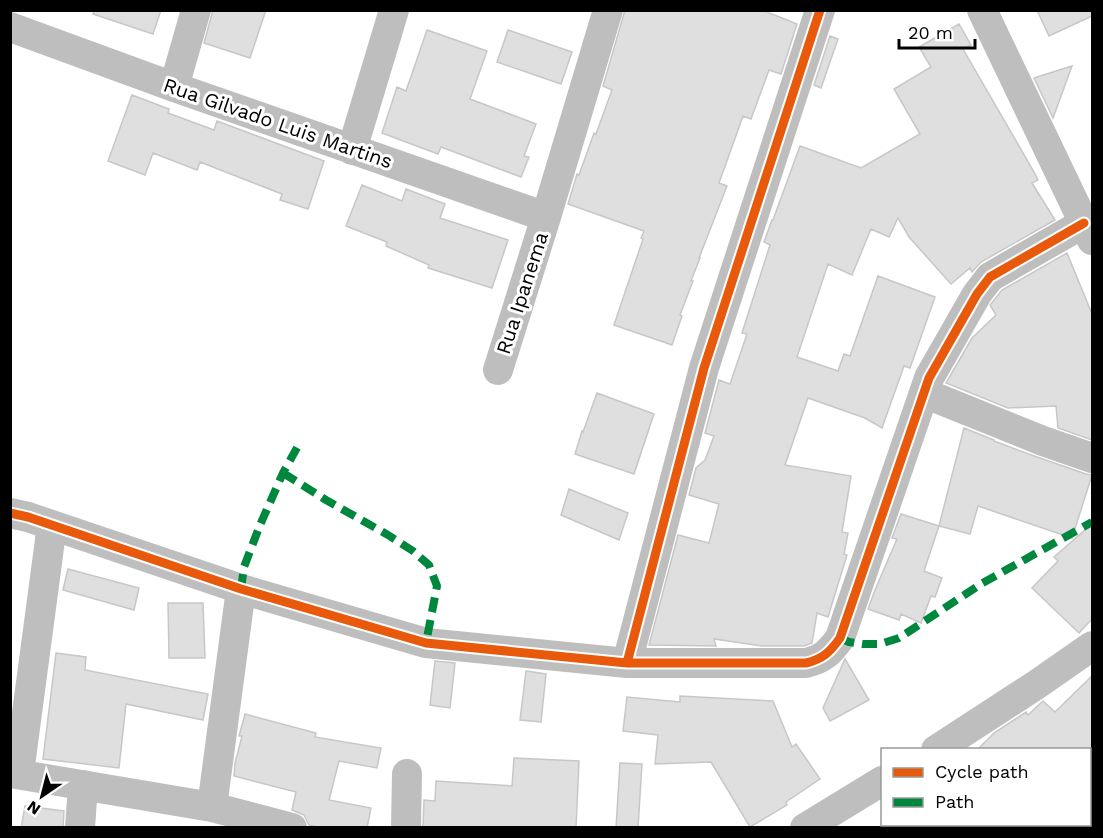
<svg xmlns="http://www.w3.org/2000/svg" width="1103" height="838" viewBox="0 0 1103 838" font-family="'Work Sans',sans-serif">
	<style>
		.building { fill: #dfdfdf; stroke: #c7c7c7; stroke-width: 1.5 }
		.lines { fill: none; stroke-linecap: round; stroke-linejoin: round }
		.minor { stroke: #bebebe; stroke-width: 30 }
		.quiet { stroke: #00873e; stroke-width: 8; stroke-dasharray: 15 8; stroke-linecap: butt }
		.cycleway-casing { stroke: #fff; stroke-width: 13 }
		.cycleway { stroke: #e8590c; stroke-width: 9 }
		.labels { text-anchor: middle; stroke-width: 6; stroke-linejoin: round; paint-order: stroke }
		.street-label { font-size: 20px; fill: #000; stroke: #fff }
	</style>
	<rect width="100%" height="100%" fill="#fff"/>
	<!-- building -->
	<path class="building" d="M94 10H161L153 34 93 14Z
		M213 10H266L250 58 204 43Z
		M625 10H762L797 24 781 74 769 70 751 119 743 116 719 183 727 186 699 258H700L691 281H693L680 315 682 316 672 345 614 325 643 239 641 238 644 231 568 204 577 174 579 175 594 133 596 134 612 90 603 86Z
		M1037 10H1092V16L1049 36Z
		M959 24 971 45 963 49 1034 172 1038 180 1032 183 1055 220 981 262 972 272 970 268 951 284 909 237 898 218 889 237 871 229 852 275 828 264 797 357 838 371 844 354 850 356 878 276 935 297 910 368 904 366 882 428 865 418 808 398 785 465 851 476 842 532 848 533 844 554 847 555 828 617 817 613 812 643 804 646H762L714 639 716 646 649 645 678 535 709 543 719 504 689 495 696 468 705 460 714 436 705 433 719 380 730 384 747 334 742 333 770 245 764 242 772 220H773L800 146 861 168 920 134 894 89 931 67 919 47Z
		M427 30 487 51 470 99 536 124 524 156 529 157 521 177 441 147 438 154 382 133 397 87 406 91Z
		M508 30 572 52 561 84 497 62Z
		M830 36 838 39 821 88 814 85Z
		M1072 66 1053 118 1034 78Z
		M132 95 169 109 168 113 214 130 217 121 324 161 308 209 280 200 282 194 200 162 197 170 153 153 145 175 108 161Z
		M362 185 402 201 406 189 445 204 440 218 508 240 492 288 428 268 429 265 386 246 387 242 346 226Z
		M1067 253 1092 314V440L1058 428 1056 406 1008 408 946 383 972 338 996 315 990 305 1002 290Z
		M597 393 654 414 634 474 575 454 582 431 583 432Z
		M964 428 994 440V441L1037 457 1086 474 1092 475 1072 538 978 506 970 534 939 526Z
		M569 489 628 513 619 540 561 515Z
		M901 514 939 526 924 571 942 578 935 597 931 596 921 623 901 614 899 620 868 609 875 590 897 539 892 538Z
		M1092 524V619L1079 633 1032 588 1058 561 1054 557Z
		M68 569 139 588 134 610 63 590Z
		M168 603H203L205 658H169Z
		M56 653 86 657 85 670 208 694 203 720 126 704 119 768 43 759Z
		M845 659 869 700 830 721 823 708Z
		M435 661 455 663 450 708 430 705Z
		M526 671 546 674 541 722 520 720Z
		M1092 676V750H977L994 733 1026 712 1028 715 1043 701 1055 712Z
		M680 696 773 701 792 747 796 744 820 779 786 802 787 805 750 827 711 762 655 764 658 735 623 731 627 697 680 702Z
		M245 714 316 733 315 737 381 748 377 768 339 761 329 800 371 808 367 828H322L309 825 304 815 292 810 296 792 234 776 235 763 242 736H239Z
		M514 758 579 761 576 828H423L424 800 435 801 436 781 512 786Z
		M620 763 642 764 638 828H616Z
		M25 806 64 811 63 828H21Z"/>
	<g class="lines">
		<!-- minor -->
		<path class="minor" d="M982 10 1092 240
			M10 27 174 87 546 217
			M174 87 196 10
			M352 150 394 10
			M498 370 546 217 608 10
			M924 393 1043 441 1092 458
			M10 513 28 517 241 589 426 643 627 663H806C823 659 830 652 840 638L929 378 977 294 990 277 1084 223
			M627 663 704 368 820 10
			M936 750 1036 685 1092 646
			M10 773 212 807 292 828
			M19 773 52 525
			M212 807 241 589
			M1032 824 1035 828
			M80 828 83 785
			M406 828 407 774
			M805 828 882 781"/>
		<!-- quiet -->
		<path class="quiet" d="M283 473 326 500 388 535 413 551 429 565 437 586 426 643
			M241 589 244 567 260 525 283 473 298 446
			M840 638 849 642 863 644H880L899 638 981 584 1092 522"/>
		<defs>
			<path id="cycleway" d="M10 513 28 517 241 589 426 643 627 663H806C823 659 830 652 840 638L929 378 977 294 990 277 1084 223
				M627 663 704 368 820 10"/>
		</defs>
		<!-- cycleway casing -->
		<use href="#cycleway" class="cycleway-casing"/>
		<!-- cycleway -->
		<use href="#cycleway" class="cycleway"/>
	</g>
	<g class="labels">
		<!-- street labels -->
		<g class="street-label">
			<text transform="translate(278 123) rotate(19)" y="7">Rua Gilvado Luis Martins</text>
			<text transform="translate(522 293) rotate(-72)" y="7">Rua Ipanema</text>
		</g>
	</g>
	<!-- border -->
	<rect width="1103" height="838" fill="none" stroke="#000000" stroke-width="24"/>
	<!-- legend -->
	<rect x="881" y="748" width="210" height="78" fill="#ffffff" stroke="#999999" stroke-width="1.5"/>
	<rect x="893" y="768" width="30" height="9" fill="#e8590c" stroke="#999999" stroke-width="1.5"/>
	<text x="935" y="778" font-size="18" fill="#000000">Cycle path</text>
	<rect x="893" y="798" width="30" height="9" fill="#00873e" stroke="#999999" stroke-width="1.5"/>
	<text x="935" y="808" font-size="18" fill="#000000">Path</text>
	<!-- north arrow -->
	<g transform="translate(42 796) rotate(215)" stroke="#ffffff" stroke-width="4.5" paint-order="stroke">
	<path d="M0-4.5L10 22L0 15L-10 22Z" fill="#000000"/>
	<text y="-9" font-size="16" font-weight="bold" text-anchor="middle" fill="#000000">N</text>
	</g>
	<!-- scale -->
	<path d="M899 39v9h76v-9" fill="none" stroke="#000000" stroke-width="3"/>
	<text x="908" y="39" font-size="18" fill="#000000" stroke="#ffffff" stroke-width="4.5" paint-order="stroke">20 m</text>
</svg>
